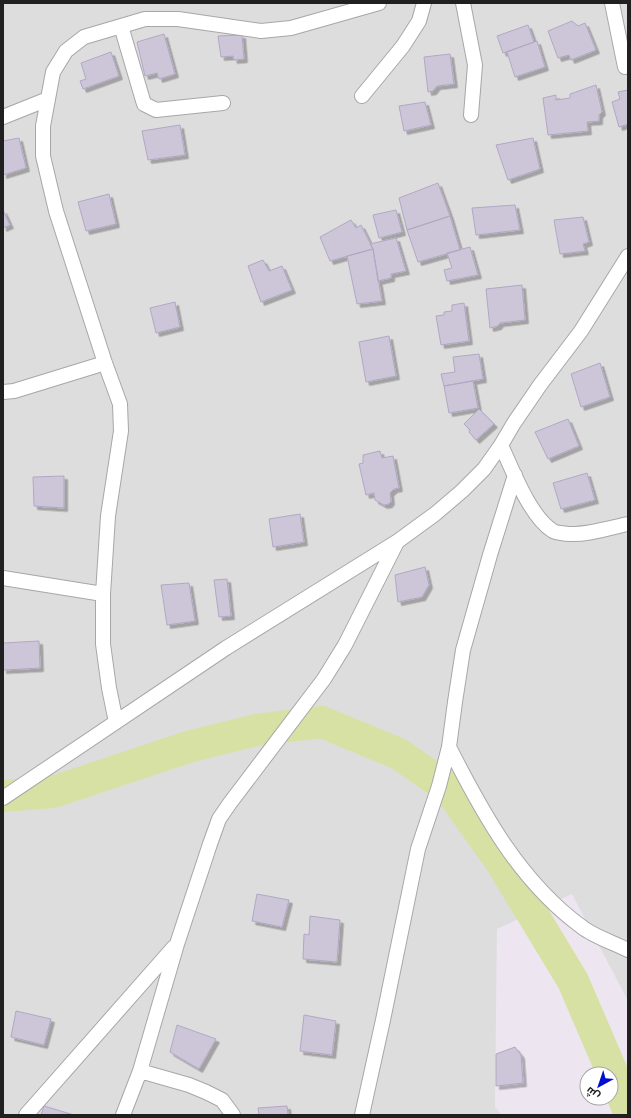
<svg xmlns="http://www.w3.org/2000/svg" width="631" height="1118" viewBox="0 0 631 1118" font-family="Manrope,Cairo,sans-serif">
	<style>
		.residential { fill: #ddddde }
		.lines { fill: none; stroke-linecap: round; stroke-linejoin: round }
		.river { stroke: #d7e1a4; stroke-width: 32 }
		.building { fill: #cdc6d8; stroke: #b2a7c4; filter: url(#shadow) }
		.street-casing { stroke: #a7a7a7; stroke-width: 16 }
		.street { stroke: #fff; stroke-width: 14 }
	</style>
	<defs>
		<filter id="shadow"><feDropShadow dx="3.5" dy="3.5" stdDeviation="0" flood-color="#0004"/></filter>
	</defs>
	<rect width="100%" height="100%" fill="#ede6f1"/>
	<!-- residential -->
	<path class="residential" d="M3 3H628V1001L572 894 497 929 495 1107 502 1115H3Z"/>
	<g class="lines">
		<!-- river -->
		<path class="river" d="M3 796 53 792 188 747 256 730 322 722 399 754 449 789 501 862 573 981 628 1109"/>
	</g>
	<!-- building -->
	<path class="building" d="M572 21 578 26 585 23 596 50 571 60 569 55 558 58 548 31Z
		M528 25 534 42 503 53 497 36Z
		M164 34 175 74 159 79 157 73 145 76 137 42Z
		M242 35 244 59 234 60 233 56 221 57 218 36Z
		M537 41 545 67 515 77 507 52Z
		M111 52 119 76 83 89 80 81 86 79 81 63Z
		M450 54 454 84 437 86 433 91 428 92 424 57Z
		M596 85 602 112 599 115V121L587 122 588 131 548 135 543 98 556 95V100L570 98V94Z
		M628 90V124L619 127 612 102 620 99 618 92Z
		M425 102 431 125 404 131 399 106Z
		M180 125 185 155 148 160 142 131Z
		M19 138 26 168 3 175V141Z
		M533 138 540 169 508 180 496 145Z
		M438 183 450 216 407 230 399 198Z
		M109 194 116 224 86 231 78 202Z
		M515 205 520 230 476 235 472 208Z
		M3 210 10 225 3 228Z
		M396 210 402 232 379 238 373 215Z
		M450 216 460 250 418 262 407 230Z
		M583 217 589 242 583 244 585 251 560 254 554 220Z
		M351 220 356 228 361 225 373 249 330 261 320 237Z
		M396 238 406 271 391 274V278L378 281 373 249 370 244Z
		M470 247 478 275 447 281 444 270 452 268 447 253Z
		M373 249 382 301 357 304 347 256Z
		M263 260 269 271 282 266 292 290 261 302 248 266Z
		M522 285 525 320 500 323 498 326 490 328 486 289Z
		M175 302 180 327 156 333 150 308Z
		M464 303 469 341 441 345 436 316 444 315V312L452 311V305Z
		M389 336 396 376 366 382 359 342Z
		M479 354 483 379 444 386 441 374 455 372 453 357Z
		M600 363 610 397 581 407 571 374Z
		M473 381 478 408 449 413 444 386Z
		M479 409 494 424 476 440 469 432 470 430 464 424Z
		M568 419 579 446 548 459 535 432Z
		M380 451 382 458 393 456 399 488 394 489 390 493 391 501 389 504 384 505 375 500 374 493 366 495 359 464 363 463V455Z
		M587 473 595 500 561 509 553 483Z
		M64 476V508L34 506 33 477Z
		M300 514 304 542 273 547 269 519Z
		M425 567 429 585 422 597 398 602 395 575Z
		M227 579 231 616 219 617 214 580Z
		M189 583 195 621 167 625 161 585Z
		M39 641 40 668 3 670V643Z
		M257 894 289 900 282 927 252 921Z
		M310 916 340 920 337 962 303 959 304 934 309 935Z
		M16 1011 51 1019 44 1045 11 1037Z
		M304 1015 336 1021 332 1055 300 1051Z
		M177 1025 216 1039 199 1069 170 1052Z
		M515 1047 521 1055 523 1083 496 1086V1054Z
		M44 1106 74 1115H41Z
		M287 1106 288 1115H259L258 1108Z"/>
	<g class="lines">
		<defs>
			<path id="street" d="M463 3 475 65 471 115
				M612 3 625 67
				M121 26 144 104 156 110 223 103
				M362 96 403 46 419 21 424 3
				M3 117 48 99
				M3 392 14 391 105 363
				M501 445C512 469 530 517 553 531 556 533 563 533 568 534 588 535 609 528 628 524
				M3 578 103 594
				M116 722 109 688 103 644V594L108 516 121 431 120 404 105 363 56 211 43 156V126L53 72 66 51 84 37 145 19H178L261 31 291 28 379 3
				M449 747C483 814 520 882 582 927 593 936 614 943 628 950
				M3 798 226 648 398 541 435 514 462 491 484 469 501 445 514 423 540 385 581 331 628 256
				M140 1071 189 1085 206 1092 222 1100 233 1115
				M26 1115 174 947
				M123 1115 140 1071 177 944 210 844 219 819 230 803 324 679 345 645 397 542
				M362 1115 383 1020 418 849 439 786 449 747 455 702 463 650 490 555 515 475"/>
		</defs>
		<!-- street casing -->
		<use href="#street" class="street-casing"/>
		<!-- street -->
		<use href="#street" class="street"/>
	</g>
	<!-- border -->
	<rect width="631" height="1118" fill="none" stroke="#202020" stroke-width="8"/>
	<!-- north arrow -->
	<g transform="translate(599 1086) rotate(220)"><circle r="19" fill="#ffffff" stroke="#a6a6a6"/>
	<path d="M0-3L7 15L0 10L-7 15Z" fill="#000ed0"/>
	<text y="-6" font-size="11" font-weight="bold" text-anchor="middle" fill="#202020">ش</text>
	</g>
</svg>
